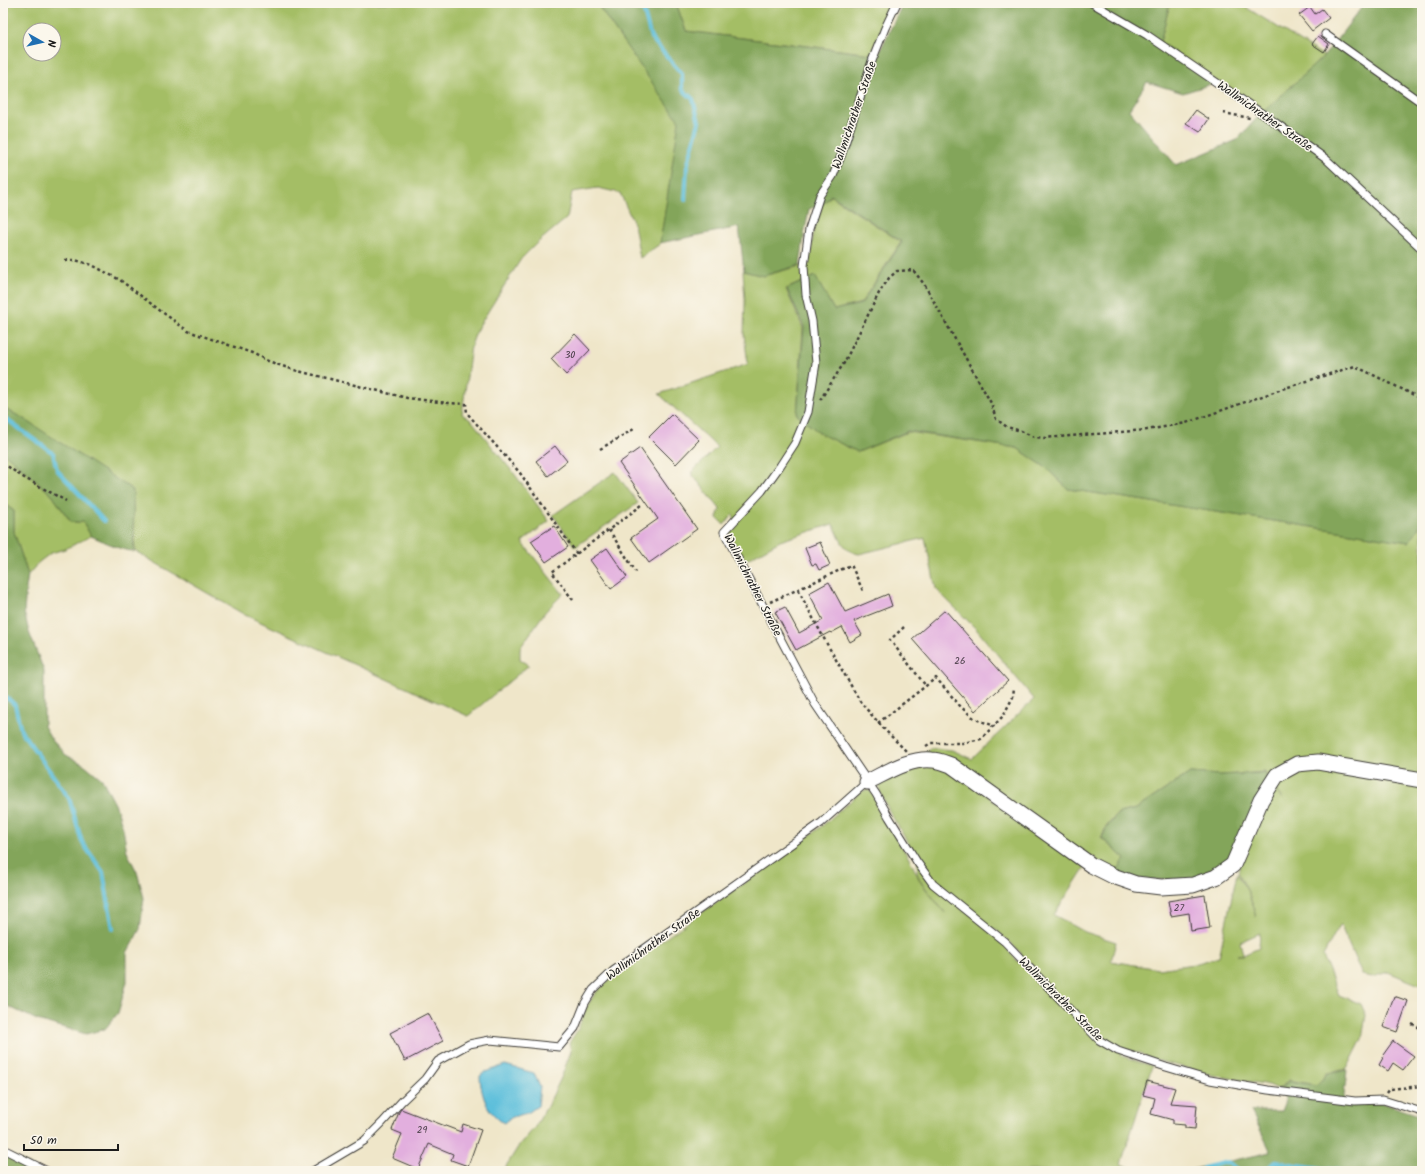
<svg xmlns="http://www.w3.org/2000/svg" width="1425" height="1174" viewBox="0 0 1425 1174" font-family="Kalam,sans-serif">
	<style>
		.green { fill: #a4be65; stroke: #606d40; fill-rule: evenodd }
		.forest { fill: #83a55a; stroke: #50603b }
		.water { fill: #5dbfdb; stroke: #3c6e7c }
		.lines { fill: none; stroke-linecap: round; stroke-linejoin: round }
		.stream { stroke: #5dbfdb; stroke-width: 4 }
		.building { fill: #e2afde }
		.service-casing { stroke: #3c3a36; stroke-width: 9 }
		.minor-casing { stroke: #3c3a36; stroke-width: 17 }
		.path { stroke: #3c3a36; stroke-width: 2.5; stroke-dasharray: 3 3; stroke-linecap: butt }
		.service { stroke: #fff; stroke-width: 7 }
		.minor { stroke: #fff; stroke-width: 15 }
		.labels { text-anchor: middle; stroke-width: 3; stroke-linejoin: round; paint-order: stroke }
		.number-label { font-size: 10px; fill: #4e414c }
		.street-label { font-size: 12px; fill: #1c1c1c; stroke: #fbf7ec }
	</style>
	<rect width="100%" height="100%" fill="#fbf7ec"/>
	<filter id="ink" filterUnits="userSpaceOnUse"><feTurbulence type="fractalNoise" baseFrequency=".025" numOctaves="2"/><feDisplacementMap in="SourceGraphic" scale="8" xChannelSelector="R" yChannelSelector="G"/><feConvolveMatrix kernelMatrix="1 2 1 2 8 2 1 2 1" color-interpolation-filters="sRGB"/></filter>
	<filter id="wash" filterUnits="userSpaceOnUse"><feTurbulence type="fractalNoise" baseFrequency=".012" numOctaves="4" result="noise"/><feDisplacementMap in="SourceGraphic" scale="16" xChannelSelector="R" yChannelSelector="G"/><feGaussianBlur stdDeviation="0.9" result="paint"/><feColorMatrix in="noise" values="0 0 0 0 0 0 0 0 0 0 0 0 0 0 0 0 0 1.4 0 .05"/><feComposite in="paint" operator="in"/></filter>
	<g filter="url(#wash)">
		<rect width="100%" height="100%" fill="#efe6c9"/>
		<!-- green -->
		<path class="green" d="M3 3H596L680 122 660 244 640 258 634 224 620 193 598 188 572 192 567 218 537 243 521 259 477 329 471 346 462 414 472 421 494 449 516 476 549 521 522 542 563 594 545 612 520 648V659L529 665 468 716 245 615 135 551 132 490 21 418 3 408ZM30 30H54V54H30Z
			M676 3H893L882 26 872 54 686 31Z
			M1170 3H1239L1324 56 1261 114 1160 42Z
			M831 196 901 242 861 303 834 310 815 276 786 289 803 328 797 415 821 434 858 452 908 432 1017 448 1045 467 1068 489 1409 542 1422 523V986L1388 972 1372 977 1362 975 1340 924 1323 956 1339 995 1361 1004 1366 1015 1362 1039 1347 1069 1327 1073 1317 1085 1289 1080 1278 1089 1269 1085 1212 1075 1183 1067 1167 1063 1149 1058 1140 1053 1128 1050 1119 1055 1152 1066 1121 1164 1139 1171H503L518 1147 535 1127 549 1103 561 1078 571 1051 569 1043 578 1029 586 1008 596 992 620 970 771 864 822 826 861 792 867 789 872 793 912 864 921 883 945 913 921 882 917 873 918 860 892 816 880 793 879 785 883 780 899 772 931 765 950 769 1085 867 1054 915 1085 932 1116 942 1111 961 1158 969 1194 964 1219 957 1237 873 1249 894 1256 917 1249 894 1238 872 1254 830 1274 789 1283 800 1268 780 1265 772 1220 775 1190 773 1136 809 1118 813 1106 827 1101 838 1125 859 1116 872 1101 866 1094 857 1089 859 925 753 931 748 952 750 972 759 1034 699 977 630 936 589 925 538 859 554C842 551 840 537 833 524L780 541 744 561 733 541 730 533 736 524 733 514 724 525 717 518 720 509 691 473 717 447 659 394 748 364 744 335 745 300 743 271 763 276 800 266 809 265 814 230 822 205ZM994 928 1021 953 1020 964 1004 945 990 933ZM1260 933 1259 948 1243 955H1237L1243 954 1240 942Z
			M3 452 52 495 71 522H83L91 536 65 549 51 553 39 562 28 575 14 532V511L3 503Z
			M615 472 638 503 575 547 553 515Z"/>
		<!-- forest -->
		<path class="forest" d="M596 3H676L686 31 878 55 903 3H1170L1160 42 1215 83 1183 93 1147 82 1129 110 1176 165 1237 140 1257 118 1324 56 1365 3H1422V522L1409 542 1068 489 1045 467 1017 448 908 431 858 452 821 434 797 415 804 327 787 289 815 276 834 310 861 304 902 242 831 195 822 204 809 209 805 230 800 265 763 276 744 271 739 227 660 243 679 121Z
			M3 408 21 417 133 490 134 552 119 548 91 536 83 522H71L52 495 3 452Z
			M3 503 14 511V532L28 575 26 588 24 612 29 632 44 671V726L52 740 66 755 85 765 102 779 116 806 123 828 127 852 137 872 144 898 140 929 127 953V982L118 1013 105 1029 86 1034 37 1020 3 1004Z
			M1190 773 1220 775 1265 773 1268 781 1230 863 1191 881 1137 879 1116 872 1125 859 1102 838 1107 827 1119 813 1136 809Z
			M1347 1070 1343 1104 1382 1103 1422 1116V1171H1185L1271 1152 1251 1111H1281L1286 1098 1278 1090 1289 1081 1317 1085 1327 1074Z
			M3 1151 41 1171H3Z"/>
		<!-- water -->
		<path class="water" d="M505 1065 534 1073 540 1087 538 1106C534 1108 530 1112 527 1113 517 1116 511 1116 504 1123 500 1121 497 1118 494 1115 485 1107 480 1088 480 1076L485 1072Z"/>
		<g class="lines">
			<!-- stream -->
			<path class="stream" d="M636 3 644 12 651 38 682 74V89L693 99 699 122 687 167 685 200
				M3 417 53 453 57 470 104 521
				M3 694 15 705 21 731 69 798 82 842 103 872 113 929
				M1203 1171V1168L1228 1162 1239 1171
				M1263 1171 1276 1162 1343 1171"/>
		</g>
		<g id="blocks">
			<!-- building -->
			<path class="building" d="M1310 7 1315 14 1322 9 1329 18 1312 31 1299 15Z
				M1318 36 1329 44 1324 52 1312 44Z
				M1196 110 1209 119 1200 132 1186 123Z
				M575 334 590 350 566 375 551 359Z
				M672 414 699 440 676 464 649 437Z
				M555 446 567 461 548 476 536 461Z
				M640 448 697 529 649 563 631 538 658 519 619 463Z
				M554 526 568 547 546 562 531 541Z
				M820 542 830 565 819 570 816 564 812 565 805 548Z
				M607 548 627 577 611 589 590 560Z
				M829 582 845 612 888 594 892 606 854 621 862 635 850 642 842 627 831 633 830 632 796 650 775 612 785 607 799 633 823 620 809 593Z
				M945 610 1008 681 975 711 912 639Z
				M1205 895 1210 928 1191 931 1189 913 1171 916 1168 901Z
				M1394 996 1408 1001 1397 1032 1383 1027Z
				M428 1013 443 1041 405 1061 390 1033Z
				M1393 1041 1414 1056 1403 1070 1393 1063 1388 1071 1379 1065 1384 1056 1383 1055Z
				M1147 1081 1175 1088 1170 1103 1197 1105 1195 1129 1185 1128V1125L1173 1124V1120L1151 1114 1155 1098 1143 1095Z
				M401 1109 461 1132 463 1124 481 1130 468 1166 451 1160 453 1154 429 1144 418 1169 392 1158 402 1134 392 1130 399 1112Z"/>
		</g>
	</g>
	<g filter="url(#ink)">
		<use href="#blocks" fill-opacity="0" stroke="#3c3a36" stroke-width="1"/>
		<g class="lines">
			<defs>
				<path id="service" d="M897 3 885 28 872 61 841 156 833 176 820 195 809 229 804 266 806 295 812 321 816 363 808 412 795 443 780 466 762 491 724 532 815 704 876 794 889 817 917 862 933 884 1005 942 1099 1040 1118 1051 1166 1067 1210 1080 1268 1090 1355 1101 1383 1100 1422 1112
					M1092 3 1147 35 1276 123 1326 159 1422 249
					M1325 34 1422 103
					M3 1149 47 1171
					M313 1171 364 1141 382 1123 402 1101 425 1079 438 1061 469 1044 490 1040 559 1047 575 1028 585 1003 593 990 613 971 821 823 867 782"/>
				<path id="minor" d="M867 782C888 772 909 758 932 760 938 760 945 763 951 765L1091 865 1113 876 1136 884 1161 887 1193 885 1216 877 1233 865 1261 800 1277 775 1297 764 1318 762 1422 780"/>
			</defs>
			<!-- service casing -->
			<use href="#service" class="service-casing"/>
			<!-- minor casing -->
			<use href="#minor" class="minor-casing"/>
			<!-- path -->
			<path class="path" d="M1223 113 1250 118
				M65 260H75L92 265 120 280 162 312 188 331 252 353 268 361 294 370 407 398 448 403 466 404 467 413 520 473 577 554
				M820 400 844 363 879 293 889 278 897 271 913 270 924 284 991 403 996 419 1007 427 1021 431 1034 437 1044 438 1147 430 1186 423 1285 388 1355 366 1422 399
				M600 449 634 429
				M3 463 21 476 66 501
				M609 530 636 572
				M798 590 827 644 861 703 886 731 906 751
				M573 600 552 572 642 505
				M770 602 851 565 864 593
				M904 627 890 640 926 686
				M878 723 936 678 961 707 975 719 995 726
				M926 746 931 743H963L981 739 1003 716 1013 697 1014 687
				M1412 1024 1422 1029
				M1387 1093 1390 1089 1422 1086"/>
			<!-- service -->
			<use href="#service" class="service"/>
			<!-- minor -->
			<use href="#minor" class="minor"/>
		</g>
	</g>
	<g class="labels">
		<!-- number labels -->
		<g class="number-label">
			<text x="570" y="358">30</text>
			<text x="960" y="664">26</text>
			<text x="1179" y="911">27</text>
			<text x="422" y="1133">29</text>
		</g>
		<!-- street labels -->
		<g class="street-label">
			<text transform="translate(854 115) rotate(-71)" y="4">Wallmichrather Straße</text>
			<text transform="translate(1265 116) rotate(35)" y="4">Wallmichrather Straße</text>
			<text transform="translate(753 585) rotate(63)" y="4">Wallmichrather Straße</text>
			<text transform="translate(653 944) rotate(-36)" y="4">Wallmichrather Straße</text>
			<text transform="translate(1061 999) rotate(45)" y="4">Wallmichrather Straße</text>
		</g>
	</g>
	<!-- margin -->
	<rect width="1425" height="1174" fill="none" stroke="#fbf7ec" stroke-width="16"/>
	<!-- north arrow -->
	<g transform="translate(42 42) rotate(98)"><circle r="19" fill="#fbf7ec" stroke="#a29f99"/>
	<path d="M0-3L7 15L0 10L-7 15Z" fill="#1f6fb2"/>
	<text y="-6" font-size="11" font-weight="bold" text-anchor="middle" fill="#1c1c1c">N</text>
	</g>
	<!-- scale -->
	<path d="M24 1144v6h94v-6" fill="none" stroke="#1c1c1c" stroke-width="2"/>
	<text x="30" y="1144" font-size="12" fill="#1c1c1c" stroke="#fbf7ec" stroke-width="3" paint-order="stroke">50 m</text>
</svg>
